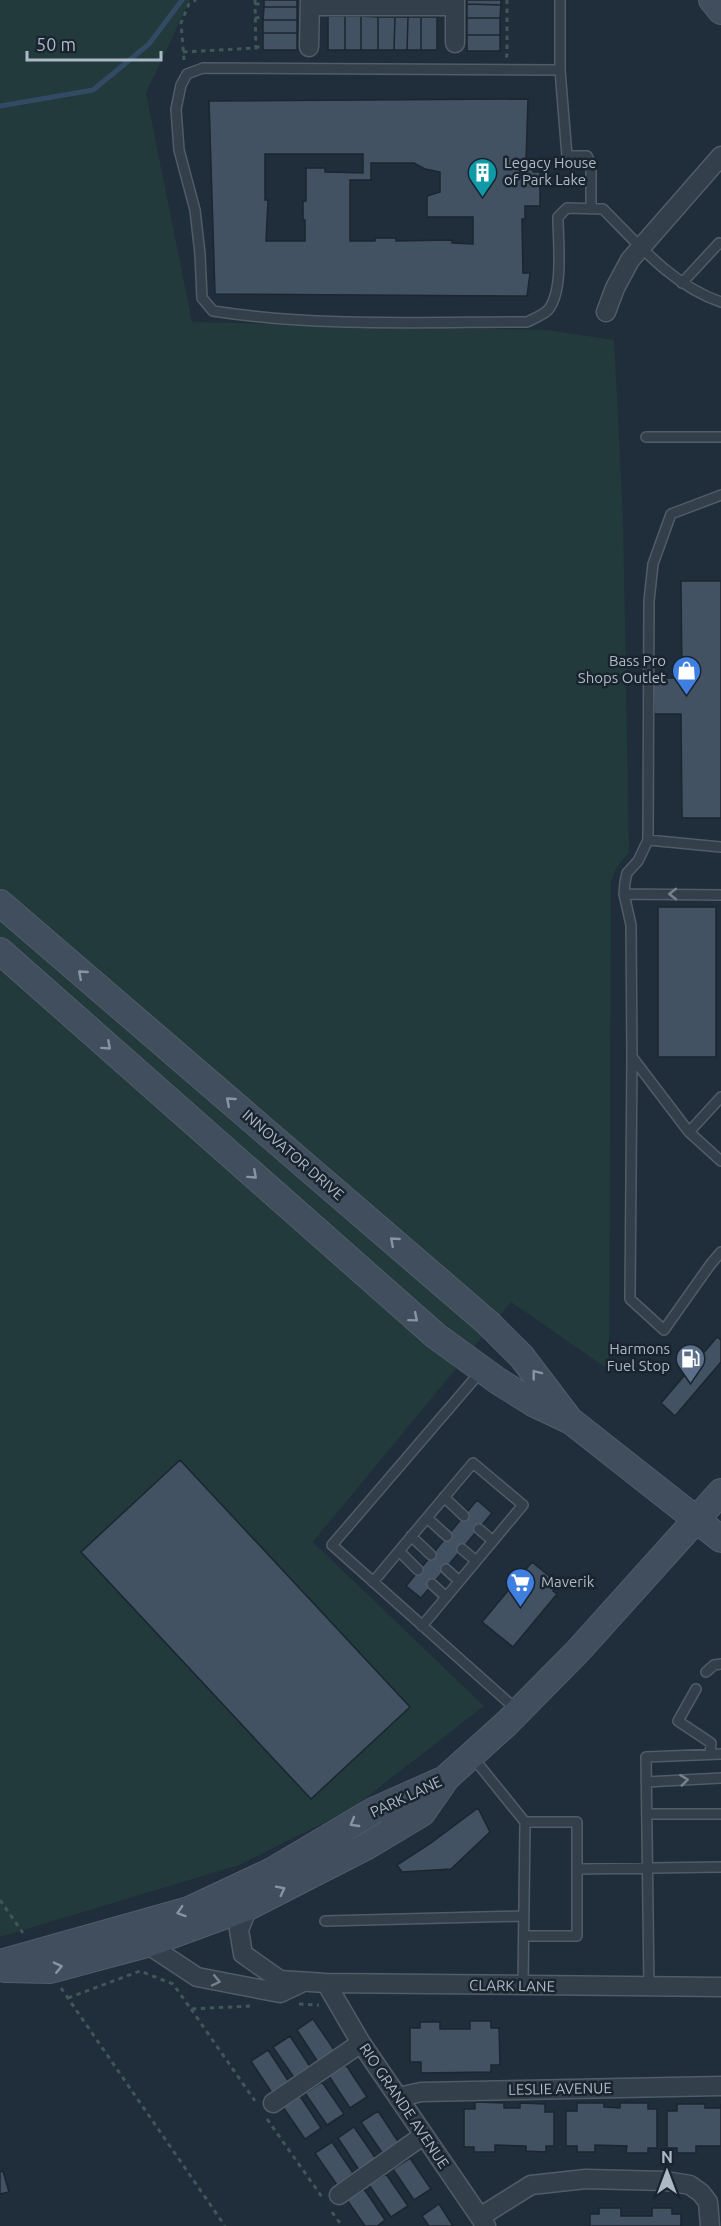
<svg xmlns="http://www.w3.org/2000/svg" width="721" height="2226" viewBox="0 0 721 2226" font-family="Ubuntu,sans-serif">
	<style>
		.green { fill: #223a3b }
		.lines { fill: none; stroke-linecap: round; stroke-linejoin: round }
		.stream { stroke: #324a63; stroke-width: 5 }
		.building { fill: #425262; stroke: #1b2631; stroke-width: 1.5; fill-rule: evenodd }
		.lane-casing { stroke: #515c68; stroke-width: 12 }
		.street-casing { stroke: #515c68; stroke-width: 21 }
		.secondary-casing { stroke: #515c68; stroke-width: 28 }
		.path { stroke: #3f5759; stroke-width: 3; stroke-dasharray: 4.5 4.5; stroke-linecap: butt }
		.lane { stroke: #333f4a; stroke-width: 9 }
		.street { stroke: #333f4a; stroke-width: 18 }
		.secondary { stroke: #414e5e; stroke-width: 26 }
		.oneway { stroke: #77828f }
		.oneway2 { stroke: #8894a2 }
		.labels { text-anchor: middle; stroke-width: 5; stroke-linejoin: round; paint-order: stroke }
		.poi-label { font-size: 15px; fill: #aeb9c7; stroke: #19242f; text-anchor: start }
		.street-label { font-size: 15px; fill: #aeb9c7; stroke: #19242f }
	</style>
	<rect width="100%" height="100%" fill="#202d3a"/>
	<!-- green -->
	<path class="green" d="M0 0H190L146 93 192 322 547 330 614 340 623 517 629 852 616 869 611 881 609 1370 511 1302 313 1542 484 1706 350 1810 239 1865 0 1937Z"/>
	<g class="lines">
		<!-- stream -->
		<path class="stream" d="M0 106 93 90 149 44 182 0"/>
	</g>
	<!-- building -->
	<path class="building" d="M264 0H297V7H264Z
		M467 0H501V5L467 4Z
		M467 4 501 5 500 18H467Z
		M264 7H297V20H263Z
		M328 16H345V50H328Z
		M345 16H361V50H345Z
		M361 16 378 17V50H361Z
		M378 17H395L394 50H378Z
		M395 17H408L407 50H394Z
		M408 17H421V50H407Z
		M421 17H437V50H421Z
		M467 18H500V35H467Z
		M263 20H297V33H263Z
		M263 33H297V50H263Z
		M467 35H500V51H467Z
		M528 99 526 161H533V172H540V206H525V219H522L523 273H530L527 296 215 294 209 101ZM265 154H363V173L325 172V168H306V201H303V220H305V241H266L268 200H265ZM371 163H414L425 169 440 172V192L427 196V217H473V244L452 243V240L396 241V238H375V241H350V180H371Z
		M681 581H721V818H682L681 714H654L653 678H682Z
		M658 907H716V1057H658Z
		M717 1337 721 1340V1362L675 1416 661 1403Z
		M180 1460 410 1707 311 1799 81 1552Z
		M477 1500 492 1513 421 1598 406 1586Z
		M532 1562 559 1584 553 1591 557 1594 513 1647 482 1622Z
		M478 1808 490 1832 451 1869 402 1872 397 1865 431 1843Z
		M313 2019 335 2051 318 2062 297 2030Z
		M470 2021H491V2028H499L500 2065H491V2072L421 2073V2062H410V2028H420V2022H440V2029H470Z
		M290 2036 311 2068 295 2079 273 2047Z
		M268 2050 289 2082 272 2093 251 2061Z
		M346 2065 367 2097 350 2108 329 2076Z
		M322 2082 344 2114 327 2125 305 2093Z
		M300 2096 321 2128 305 2139 283 2107Z
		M475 2102 504 2103V2108H520V2103L545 2104V2112H554V2146H546V2152L526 2151V2146L495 2145V2152H474V2147H464V2109H475Z
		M577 2103H604V2107L620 2108V2103H648V2109H657V2148H648V2153H626L627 2146 595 2145V2152H577V2146H566V2111H577Z
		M677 2104H705V2108H720L721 2104V2146H696V2153H677V2148H667V2111H677Z
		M378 2111 399 2143 383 2154 361 2122Z
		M354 2127 376 2159 359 2170 338 2138Z
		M332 2142 353 2173 337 2185 315 2153Z
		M410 2158 431 2189 414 2200 393 2169Z
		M3 2171 9 2192 0 2194V2172Z
		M386 2174 408 2206 391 2217 369 2185Z
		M364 2189 385 2220 377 2226H365L347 2200Z
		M439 2204 453 2226H429L422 2216Z
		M599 2208H621V2216H652V2208H672V2214H681V2226H590V2214H599Z"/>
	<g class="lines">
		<defs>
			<path id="lane" d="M560 0V70L203 68 187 74 181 85 176 109 179 150 195 210 200 254 202 298 213 311C316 327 423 322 527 322 533 319 543 315 548 310 564 291 558 242 558 217L567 208 603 209C638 244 673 286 721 302
				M560 70 567 156H587L591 165V209
				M682 283 719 243 721 244
				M646 437H721
				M721 495 671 514 653 564 649 601 648 840 721 847
				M648 840 638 861 627 873 625 882 624 894 631 925 632 1057 689 1132 721 1161
				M624 894 721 895
				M632 1057 630 1299 664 1330 710 1265 721 1252
				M689 1132 721 1097
				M482 1370 332 1545 517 1710
				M444 1497 464 1516
				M427 1518 447 1536
				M479 1529 493 1541
				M411 1536 431 1555
				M462 1549 476 1561
				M399 1551 418 1570
				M446 1569 459 1581
				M373 1582 473 1463 523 1505 422 1626
				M432 1584 446 1597
				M706 1672 714 1665 721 1664
				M696 1689 678 1721 711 1743 710 1754
				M471 1755 525 1822 523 1986
				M646 1782 721 1778
				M647 1814H721
				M577 1869 721 1867
				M325 1921 523 1916
				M524 1936H577V1822H525
				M649 1988 646 1757 721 1754"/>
			<path id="street" d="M455 0V43
				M310 6H455
				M309 47 310 0
				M606 312 615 288 630 260 721 156
				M248 1907 239 1930 243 1954 280 1980 326 1983 721 1987
				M147 1944 197 1977 280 1993 301 1983
				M326 1983 361 2043 486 2226
				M399 2097 421 2092 721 2086
				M273 2103 361 2043
				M339 2195 424 2135
				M480 2217 531 2185 586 2179 666 2181 690 2185 701 2193 708 2202 710 2226"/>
			<path id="secondary" d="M712 0 721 11
				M0 903 488 1323 522 1357 569 1419
				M0 951 436 1336 498 1381 533 1403 571 1421 721 1539
				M0 1963 189 1910 272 1871 373 1811 445 1779 506 1724 578 1651 721 1492
				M5 1969 50 1970 147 1944 248 1907 367 1846 422 1813 445 1780"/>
		</defs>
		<!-- lane casing -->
		<use href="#lane" class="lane-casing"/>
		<!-- street casing -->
		<use href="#street" class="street-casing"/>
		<!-- secondary casing -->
		<use href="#secondary" class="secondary-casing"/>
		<!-- path -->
		<path class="path" d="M255 0 256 54
			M255 4H264
			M255 18 263 17
			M255 47H263
			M183 52 255 48
			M505 56H507V0
			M184 60 181 23 189 4 196 0
			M0 1900 23 1933
			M61 1988 225 2226
			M68 1998 140 1971 173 1984 191 2009 250 2006
			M299 2004 319 2005
			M191 2009 255 2101
			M267 2119 322 2197
			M332 2212 342 2226"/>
		<!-- lane -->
		<use href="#lane" class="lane"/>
		<!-- street -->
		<use href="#street" class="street"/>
		<!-- secondary -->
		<use href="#secondary" class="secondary"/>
	</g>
	<!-- one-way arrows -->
	<defs><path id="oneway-chevron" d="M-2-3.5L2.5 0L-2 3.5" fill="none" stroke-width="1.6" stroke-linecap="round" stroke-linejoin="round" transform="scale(1.5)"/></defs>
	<g class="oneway">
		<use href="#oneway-chevron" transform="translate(673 894) rotate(-180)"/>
		<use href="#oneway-chevron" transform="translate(684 1780) rotate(-7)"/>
		<use href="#oneway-chevron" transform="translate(216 1981) rotate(12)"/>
	</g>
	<g class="oneway2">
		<use href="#oneway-chevron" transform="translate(82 974) rotate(-139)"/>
		<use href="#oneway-chevron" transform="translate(107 1046) rotate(42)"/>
		<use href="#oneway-chevron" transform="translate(230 1101) rotate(-139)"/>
		<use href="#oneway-chevron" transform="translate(253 1175) rotate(42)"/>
		<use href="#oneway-chevron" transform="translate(394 1241) rotate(-139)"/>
		<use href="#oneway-chevron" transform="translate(414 1318) rotate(40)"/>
		<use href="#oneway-chevron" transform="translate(536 1374) rotate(-128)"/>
		<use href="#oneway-chevron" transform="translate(354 1823) rotate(150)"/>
		<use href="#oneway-chevron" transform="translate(281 1890) rotate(-27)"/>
		<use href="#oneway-chevron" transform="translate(181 1912) rotate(162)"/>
		<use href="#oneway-chevron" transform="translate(58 1967) rotate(-13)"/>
	</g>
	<!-- icons -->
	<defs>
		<symbol id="building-pin" viewBox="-11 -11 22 30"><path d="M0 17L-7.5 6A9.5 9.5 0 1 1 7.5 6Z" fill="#0f9aa8" stroke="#19242f"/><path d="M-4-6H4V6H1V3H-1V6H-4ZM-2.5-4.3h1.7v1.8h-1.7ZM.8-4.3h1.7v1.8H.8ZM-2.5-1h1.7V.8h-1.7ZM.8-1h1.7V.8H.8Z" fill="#fff"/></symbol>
		<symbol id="shop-pin" viewBox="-11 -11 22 30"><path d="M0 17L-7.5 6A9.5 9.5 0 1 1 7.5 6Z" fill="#3f7fe0" stroke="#19242f"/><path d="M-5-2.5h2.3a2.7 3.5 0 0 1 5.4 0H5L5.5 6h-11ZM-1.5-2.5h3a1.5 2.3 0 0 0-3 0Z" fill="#fff"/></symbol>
		<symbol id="fuel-pin" viewBox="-11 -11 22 30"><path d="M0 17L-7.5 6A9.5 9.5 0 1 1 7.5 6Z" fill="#5c6f8a" stroke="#19242f"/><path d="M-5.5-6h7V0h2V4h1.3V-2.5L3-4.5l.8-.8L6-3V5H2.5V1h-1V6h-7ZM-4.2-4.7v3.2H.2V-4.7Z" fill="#fff"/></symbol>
		<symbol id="supermarket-pin" viewBox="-11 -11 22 30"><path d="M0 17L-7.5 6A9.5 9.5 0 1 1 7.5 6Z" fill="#3f7fe0" stroke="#19242f"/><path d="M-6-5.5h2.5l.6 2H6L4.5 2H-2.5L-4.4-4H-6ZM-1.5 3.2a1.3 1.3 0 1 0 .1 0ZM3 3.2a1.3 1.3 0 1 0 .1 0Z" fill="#fff"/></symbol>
	</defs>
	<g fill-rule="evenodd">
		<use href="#building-pin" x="466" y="156" width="33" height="45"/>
		<use href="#shop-pin" x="670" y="654" width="33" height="45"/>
		<use href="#fuel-pin" x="674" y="1342" width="33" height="45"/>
		<use href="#supermarket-pin" x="504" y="1566" width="33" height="45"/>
	</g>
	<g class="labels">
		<!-- poi labels -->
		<g class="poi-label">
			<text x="504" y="168">Legacy House<tspan x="504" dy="17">of Park Lake</tspan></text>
			<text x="666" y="666" text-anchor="end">Bass Pro<tspan x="666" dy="17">Shops Outlet</tspan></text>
			<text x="670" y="1354" text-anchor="end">Harmons<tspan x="670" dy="17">Fuel Stop</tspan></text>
			<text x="541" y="1587">Maverik</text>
		</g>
		<!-- street labels -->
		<g class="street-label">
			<text transform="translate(293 1155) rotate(41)" y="5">INNOVATOR DRIVE</text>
			<text transform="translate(406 1797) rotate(-25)" y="5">PARK LANE</text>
			<text transform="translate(512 1986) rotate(1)" y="5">CLARK LANE</text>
			<text transform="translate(560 2089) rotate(-1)" y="5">LESLIE AVENUE</text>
			<text transform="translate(404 2106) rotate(56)" y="5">RIO GRANDE AVENUE</text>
		</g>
	</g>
	<!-- north arrow -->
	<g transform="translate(667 2172)" stroke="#19242f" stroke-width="4.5" paint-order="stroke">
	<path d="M0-4.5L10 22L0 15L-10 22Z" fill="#aeb9c7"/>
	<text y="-9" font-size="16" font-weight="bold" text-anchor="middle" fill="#aeb9c7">N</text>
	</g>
	<!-- scale -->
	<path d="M27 51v9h134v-9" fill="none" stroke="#aeb9c7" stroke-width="3"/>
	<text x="36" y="51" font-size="18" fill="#aeb9c7" stroke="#19242f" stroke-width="4.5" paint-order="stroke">50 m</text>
</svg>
